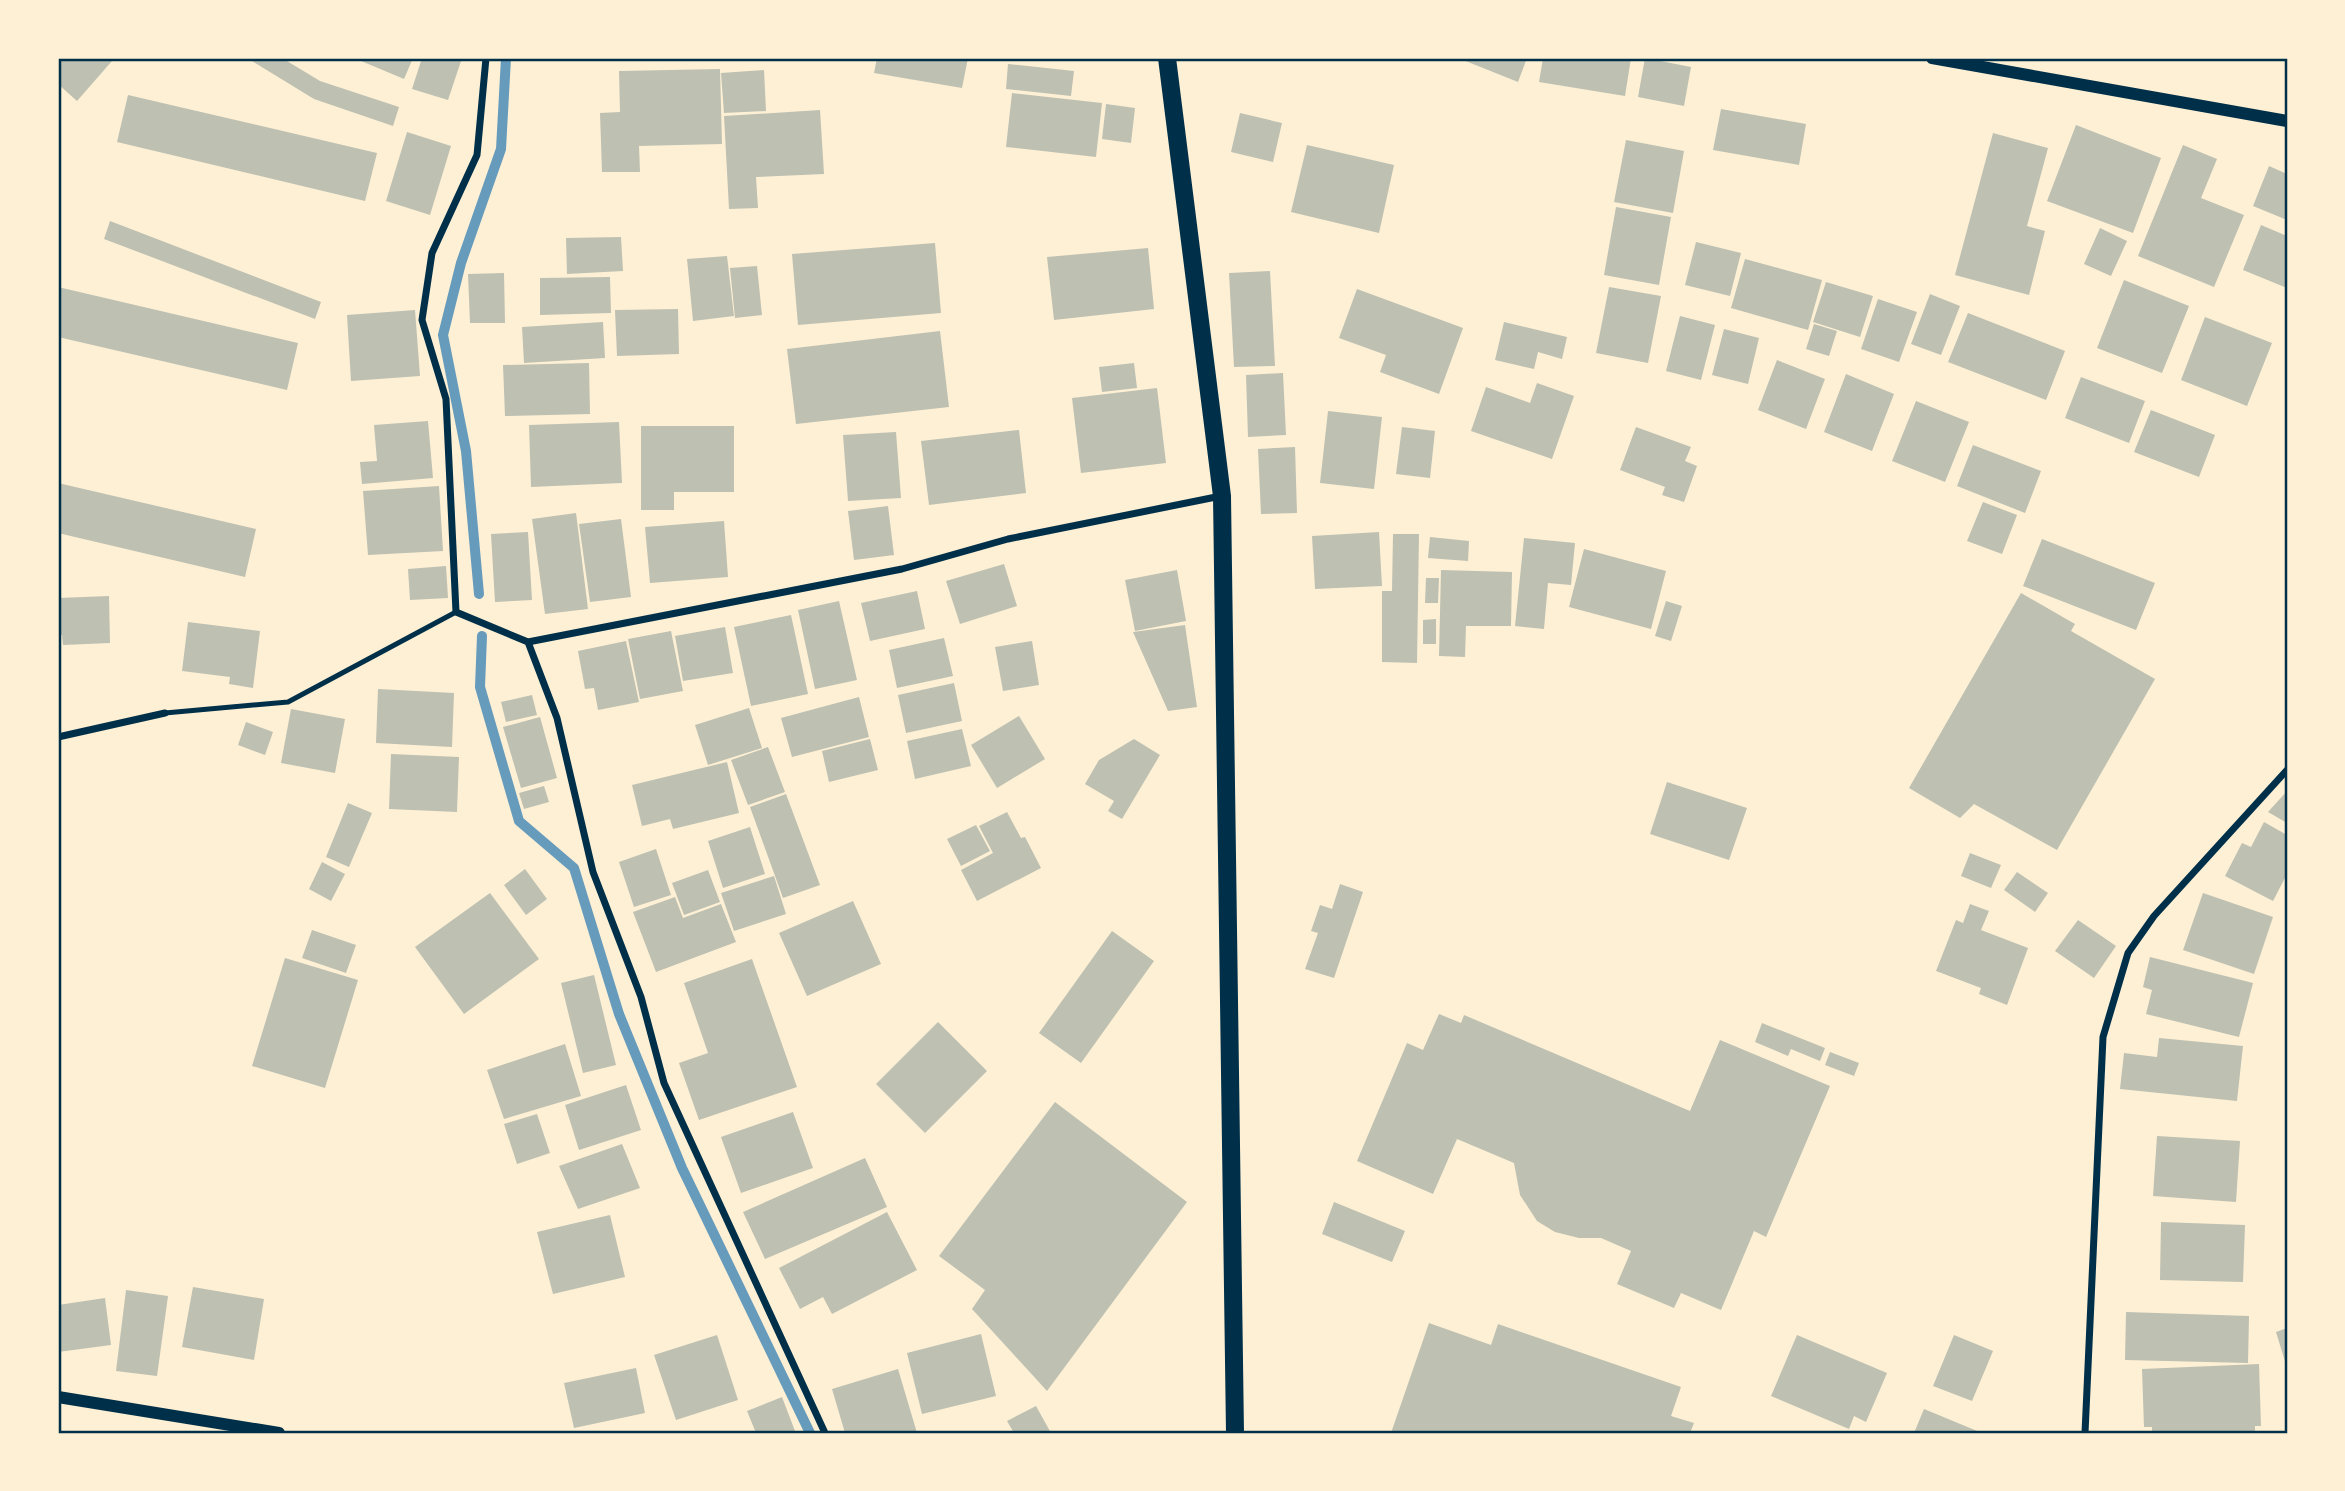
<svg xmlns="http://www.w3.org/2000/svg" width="2345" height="1491" viewBox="0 0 2345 1491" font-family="'PT Sans Narrow',sans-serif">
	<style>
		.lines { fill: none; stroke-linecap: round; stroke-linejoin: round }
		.stream { stroke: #669bbc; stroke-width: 10 }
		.building { fill: #bec0b2 }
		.service { stroke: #003049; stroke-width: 5 }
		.minor { stroke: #003049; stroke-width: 7 }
		.tertiary { stroke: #003049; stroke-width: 12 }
		.primary { stroke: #003049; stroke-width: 18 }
		.neatline { fill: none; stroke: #003049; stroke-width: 2.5 }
	</style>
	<rect width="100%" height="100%" fill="#fdf0d5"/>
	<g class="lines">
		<!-- stream -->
		<path class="stream" d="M479 594 466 451 443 335 461 263 501 149 506 58
			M482 636 480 687 519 821 574 868 619 1014 682 1168 810 1433"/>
	</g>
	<!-- building -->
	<path class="building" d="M58 58H108L112 61 77 101 58 84Z
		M247 58H282L320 81 399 107 393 126 314 99Z
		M354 58H413L404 79Z
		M422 58H462L448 100 412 89Z
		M877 58H968L962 88 874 73Z
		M1458 58H1527L1518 82Z
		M1543 58H1631L1625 96 1539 82Z
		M1645 58 1691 67 1684 106 1638 97Z
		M1008 64 1074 71 1071 96 1006 89Z
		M720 69 722 144 639 146 640 172H602L600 113 620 112 619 71Z
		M764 70 766 111 724 113 721 73Z
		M1012 93 1102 103 1096 157 1006 147Z
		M128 95 377 153 365 201 117 142Z
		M1106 104 1135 108 1131 143 1102 139Z
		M1721 109 1806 124 1799 165 1713 150Z
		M820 110 824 174 756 177 758 208 729 209 724 116Z
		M1240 113 1282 123 1273 162 1231 152Z
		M2076 125 2161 158 2133 233 2047 201Z
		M407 132 451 146 430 215 386 201Z
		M1993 133 2048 148 2027 226 2045 231 2029 295 1955 275Z
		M1626 140 1684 151 1673 213 1614 202Z
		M1307 145 1394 165 1379 233 1291 212Z
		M2183 145 2217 159 2201 198 2244 215 2214 287 2138 256Z
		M2269 166 2287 174V220L2253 206Z
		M1616 207 1671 217 1659 285 1604 275Z
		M110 221 321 302 315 319 104 239Z
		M2261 225 2287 236V288L2243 270Z
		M2100 228 2127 241 2111 276 2084 264Z
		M621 237 623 271 567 274 566 238Z
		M1696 242 1741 253 1730 296 1685 285Z
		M935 243 941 313 798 325 792 254Z
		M1148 248 1154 309 1054 320 1047 257Z
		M727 256 734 316 693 321 687 259Z
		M1745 259 1822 280 1808 330 1731 308Z
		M757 266 762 315 735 318 730 268Z
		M1270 271 1275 366 1234 367 1229 273Z
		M504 273 505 323H470L468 274Z
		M610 277 611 313 540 315V278Z
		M2124 280 2189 306 2162 373 2097 348Z
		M1826 282 1873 296 1860 337 1813 322Z
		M58 287 298 343 287 390 58 337Z
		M1609 287 1661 296 1648 363 1596 353Z
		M1357 289 1463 328 1439 394 1380 372 1386 355 1339 338Z
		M1930 294 1960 306 1941 355 1911 344Z
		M1878 299 1917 312 1899 362 1861 349Z
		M678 309 679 354 617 356 615 310Z
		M415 310 420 376 351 381 347 315Z
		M1968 313 2065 351 2046 400 1948 362Z
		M1680 316 1715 325 1701 380 1666 371Z
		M2205 317 2272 343 2247 406 2181 380Z
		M603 322 605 358 524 363 522 327Z
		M1504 322 1567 337 1562 359 1538 352 1534 369 1495 360Z
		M1814 324 1837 331 1829 356 1806 349Z
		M1724 329 1759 338 1748 384 1712 375Z
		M940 331 949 407 796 424 787 349Z
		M1777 360 1825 379 1806 429 1758 410Z
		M589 363 590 414 505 416 503 365Z
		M1134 363 1137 388 1102 392 1099 367Z
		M1283 373 1286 435 1248 437 1246 375Z
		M1846 374 1894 394 1872 451 1824 432Z
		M2081 377 2145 401 2129 443 2065 418Z
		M1537 383 1574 396 1552 459 1471 431 1486 387 1530 403Z
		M1157 388 1166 463 1081 473 1072 398Z
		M1916 401 1969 422 1945 482 1892 461Z
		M2151 410 2215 435 2199 477 2134 452Z
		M1328 411 1382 417 1374 489 1320 483Z
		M428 421 433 478 362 484 360 462 377 461 374 425Z
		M619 422 622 483 531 487 529 425Z
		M641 426H734V492H674V510H641Z
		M1402 427 1435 431 1430 478 1396 474Z
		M1636 427 1691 447 1685 461 1697 466 1684 502 1662 495 1665 487 1620 470Z
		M1019 430 1026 493 929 505 921 441Z
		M896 432 901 498 848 501 843 435Z
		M1973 445 2041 471 2025 513 1957 486Z
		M1295 447 1297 513 1261 514 1258 449Z
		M58 483 256 529 245 577 58 533Z
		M439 486 443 551 368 555 363 491Z
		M1983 502 2017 515 2002 554 1967 541Z
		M888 506 894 555 854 560 848 511Z
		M576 513 588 609 545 614 532 519Z
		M621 519 631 597 590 602 579 524Z
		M724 521 728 577 650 583 645 527Z
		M528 532 532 600 495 602 491 534Z
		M1379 532 1382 586 1315 589 1312 536Z
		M1393 534H1419L1417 663 1382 662V591H1392Z
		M1430 537 1469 541 1468 561 1428 558Z
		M1524 538 1575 543 1571 585 1548 583 1544 629 1515 626Z
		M2042 539 2155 583 2136 630 2023 586Z
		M1584 549 1666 571 1651 629 1569 607Z
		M1004 564 1017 606 960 624 946 581Z
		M446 566 448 598 410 600 408 569Z
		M1177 570 1186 621 1135 631 1125 580Z
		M1441 570 1512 572 1511 626H1466L1465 657 1439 656Z
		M1426 578H1439L1438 603H1425Z
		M917 591 925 629 870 641 861 603Z
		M2021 593 2075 624 2071 631 2155 679 2057 850 1974 804 1960 818 1909 788Z
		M109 596 110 643 63 645 62 635H58V598Z
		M839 601 857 680 815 689 798 610Z
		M1666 601 1682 606 1671 641 1655 636Z
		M791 615 808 694 751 706 734 627Z
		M1436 619V644H1423V620Z
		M188 622 260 631 253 688 229 684 230 677 182 671Z
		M1185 625 1197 707 1168 711 1133 632Z
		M725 627 733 673 683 681 675 636Z
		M671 631 683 691 640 699 628 639Z
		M944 638 953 676 897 688 889 650Z
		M626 641 639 702 598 710 594 688 585 689 578 651Z
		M1032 641 1039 685 1003 691 995 647Z
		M954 683 962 721 906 733 898 695Z
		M378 689 454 693 452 747 376 743Z
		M532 695 537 715 506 722 501 702Z
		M859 697 869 737 792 757 781 718Z
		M749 708 762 748 708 765 695 725Z
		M291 709 345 719 335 773 281 763Z
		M1019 716 1045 759 997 788 971 745Z
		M540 717 557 778 521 788 503 727Z
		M246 722 273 732 265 755 238 745Z
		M962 729 971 766 915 779 907 741Z
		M870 739 878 770 829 782 822 751Z
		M1134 739 1160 755 1122 819 1108 811 1114 801 1085 784 1099 760Z
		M768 747 785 792 748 805 731 760Z
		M391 754 459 757 457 812 389 809Z
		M727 762 739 813 673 829 670 819 642 826 632 785Z
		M1667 782 1747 808 1729 860 1650 834Z
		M544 786 549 802 524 809 519 793Z
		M2287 791V823L2268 812Z
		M786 794 820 885 783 898 750 807Z
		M348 803 372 813 349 867 326 857Z
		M1007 812 1021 838 1025 837 1041 868 977 901 961 870 993 853 979 826Z
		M2264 822 2287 835V874L2273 901 2225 876 2242 843 2251 847Z
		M976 825 990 851 961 866 947 839Z
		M750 827 765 874 723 888 708 841Z
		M656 849 671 895 634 907 619 862Z
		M1970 853 2001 865 1991 888 1961 876Z
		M322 862 345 874 331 901 309 889Z
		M525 869 547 899 526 915 504 885Z
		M708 870 720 902 684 915 672 883Z
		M2017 872 2048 893 2035 912 2004 890Z
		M774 876 786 914 734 931 721 893Z
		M1340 884 1363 892 1334 978 1305 969 1318 933 1311 931 1320 905 1332 909Z
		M490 893 539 959 464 1014 415 947Z
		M2203 893 2273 917 2254 974 2183 950Z
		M675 897 683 918 721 904 736 942 656 972 633 912Z
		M853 901 881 964 807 996 779 933Z
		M1970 904 1989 911 1981 930 2028 948 2007 1005 1979 994 1981 988 1936 971 1956 920 1963 923Z
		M2078 920 2116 946 2094 978 2055 951Z
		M312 930 356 945 346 973 302 958Z
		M1112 931 1154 961 1081 1063 1039 1033Z
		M2150 957 2253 983 2239 1037 2146 1014 2152 990 2143 987Z
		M285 958 358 980 325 1088 252 1066Z
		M752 959 797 1087 699 1120 679 1063 708 1053 684 983Z
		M594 975 616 1065 583 1073 561 983Z
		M1439 1014 1461 1023 1464 1015 1690 1111 1720 1040 1830 1086 1766 1237 1754 1231 1721 1310 1681 1293 1674 1308 1617 1284 1631 1251 1601 1238H1579L1555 1232 1537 1221 1520 1195 1514 1163 1457 1139 1433 1194 1357 1161 1407 1043 1423 1050Z
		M938 1022 987 1071 925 1133 876 1084Z
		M1762 1023 1825 1048 1820 1061 1791 1049 1788 1056 1755 1042Z
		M2159 1038 2243 1046 2237 1101 2120 1089 2124 1053 2157 1057Z
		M565 1044 581 1096 504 1119 487 1070Z
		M1830 1052 1859 1063 1854 1076 1825 1065Z
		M626 1085 641 1130 579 1150 565 1105Z
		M1055 1102 1187 1202 1047 1391 972 1309 985 1290 939 1256Z
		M793 1112 813 1168 741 1193 721 1137Z
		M537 1114 550 1153 517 1164 504 1124Z
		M2157 1136 2240 1141 2236 1202 2153 1196Z
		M622 1144 640 1188 578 1209 559 1166Z
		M865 1158 887 1207 765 1259 743 1212Z
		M1334 1202 1405 1231 1392 1262 1322 1234Z
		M887 1212 917 1270 832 1314 823 1297 800 1309 779 1268Z
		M610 1215 625 1277 553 1294 537 1232Z
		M2161 1222 2245 1225 2243 1282 2160 1280Z
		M193 1287 264 1299 254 1360 182 1347Z
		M126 1290 168 1296 157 1376 116 1371Z
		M105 1298 111 1345 58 1352V1305Z
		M2126 1312 2249 1316 2248 1363 2125 1360Z
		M1429 1323 1491 1345 1498 1324 1681 1387 1671 1416 1694 1423 1690 1433H1391Z
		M2287 1328V1368L2276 1332Z
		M981 1334 996 1396 922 1414 907 1353Z
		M717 1335 738 1400 676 1420 654 1355Z
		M1797 1335 1887 1373 1866 1422 1854 1416 1849 1429 1771 1396Z
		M1954 1335 1993 1351 1972 1401 1933 1386Z
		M2259 1364 2261 1426H2255V1433H2152V1427H2144L2142 1369Z
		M636 1368 645 1413 574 1428 564 1383Z
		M898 1369 917 1433H845L832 1389Z
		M782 1397 795 1431 789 1433H756L747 1411Z
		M1036 1406 1051 1433H1014L1007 1421Z
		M1924 1409 1982 1433H1914Z"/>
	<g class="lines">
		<!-- service -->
		<path class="service" d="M165 713 288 702 456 612"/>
		<!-- minor -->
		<path class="minor" d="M486 58 477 155 432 253 422 320 446 399 456 612 528 642 902 569 1008 539 1221 496
			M528 642 557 718 593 872 641 997 664 1083 825 1433
			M58 737 165 713
			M2085 1433 2103 1037 2128 953 2154 916 2287 770"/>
		<!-- tertiary -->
		<path class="tertiary" d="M1932 58 2287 121
			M58 1397 279 1433"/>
		<!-- primary -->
		<path class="primary" d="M1167 58 1222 496 1235 1433"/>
	</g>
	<!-- border -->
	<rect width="2345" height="1491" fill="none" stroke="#fdf0d5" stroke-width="119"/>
	<rect x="60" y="60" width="2226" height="1372" class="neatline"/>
</svg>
